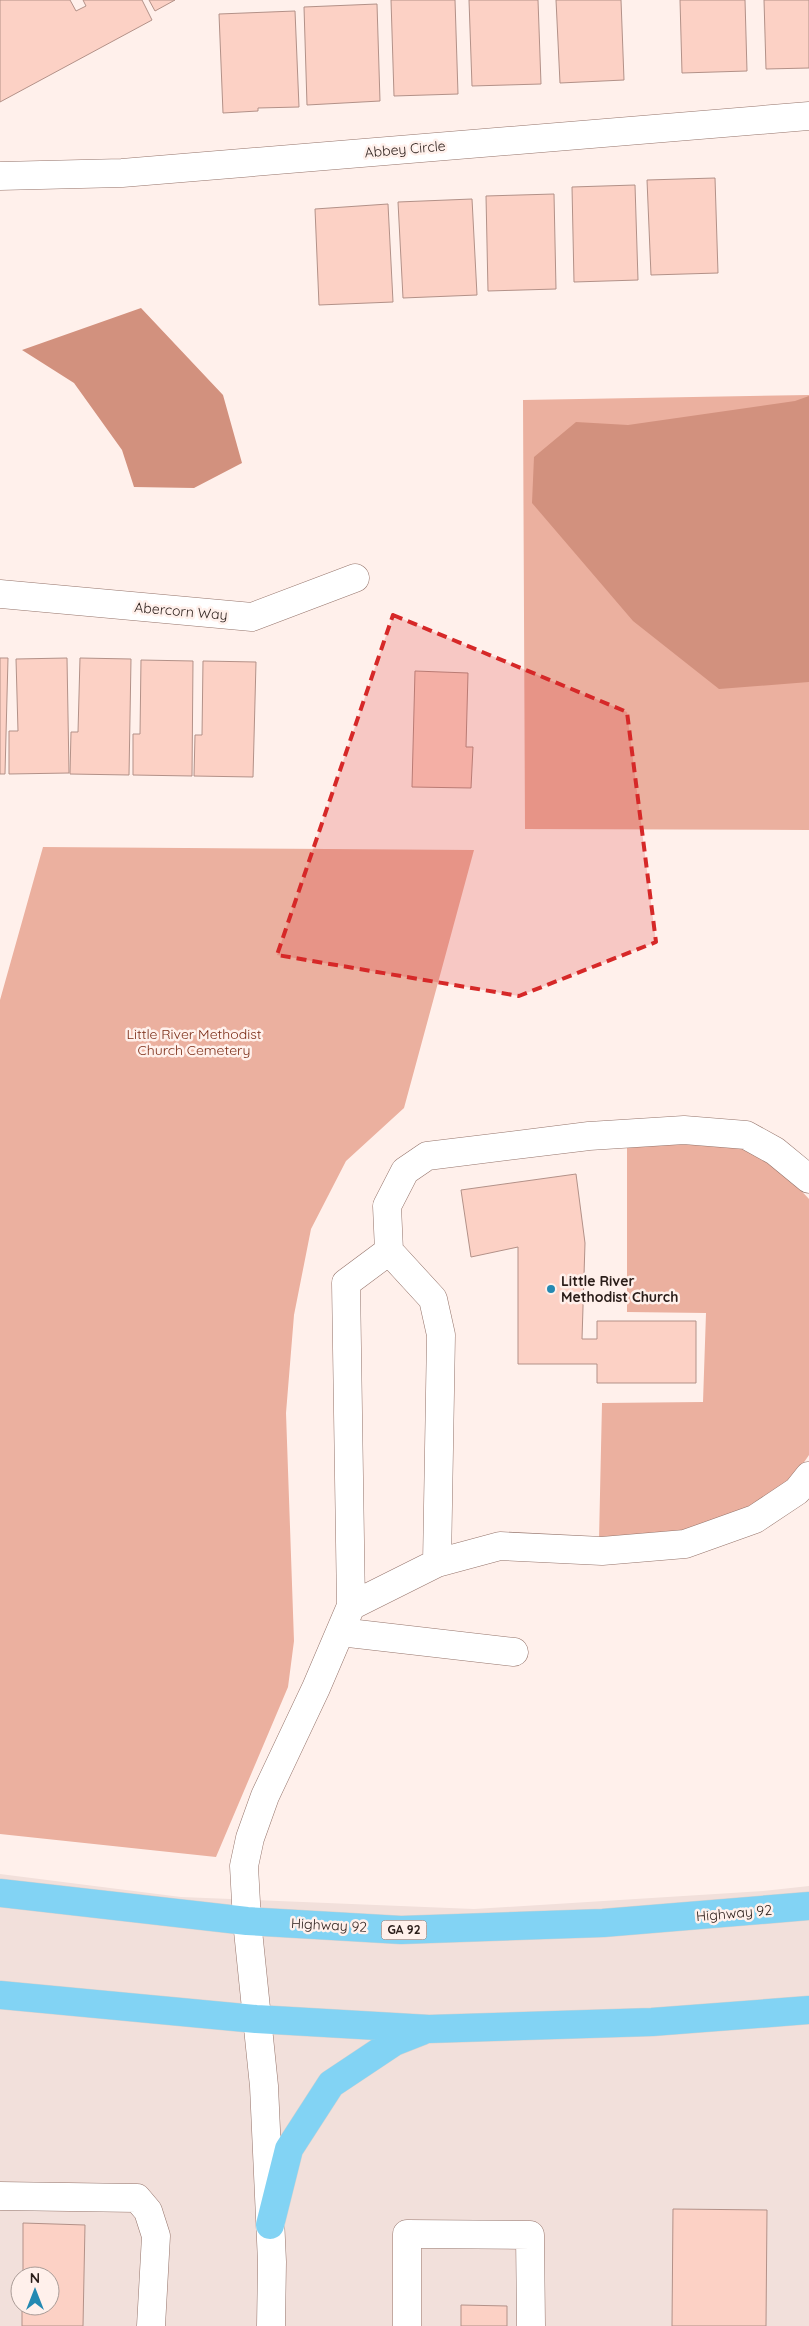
<svg xmlns="http://www.w3.org/2000/svg" width="809" height="2326" viewBox="0 0 809 2326" font-family="Quicksand,sans-serif">
	<style>
		.built { fill: #f2e0db; fill-rule: evenodd }
		.green { fill: #ebb09f }
		.water { fill: #d2917e }
		.building { fill: #fcd1c5; stroke: #b39188 }
		.lines { fill: none; stroke-linecap: round; stroke-linejoin: round }
		.minor-casing { stroke: #95746b; stroke-width: 29 }
		.major-casing { stroke: #d4d2d1; stroke-width: 29 }
		.minor { stroke: #fff; stroke-width: 28 }
		.major { stroke: #82d3f4; stroke-width: 28 }
		.marked { fill: #d62828; fill-opacity: 0.2; stroke: #d62828; stroke-width: 4; stroke-dasharray: 10 6; stroke-linejoin: round }
		.poi-dot { fill: #2489b2; stroke: #fff0eb; stroke-width: 2 }
		.labels { text-anchor: middle; stroke-width: 5; stroke-linejoin: round; paint-order: stroke }
		.shield { fill: #fff0eb; stroke: #6a5c58; stroke-width: 1 }
		.shield-label { font-size: 12px; font-weight: bold; fill: #2a1d19 }
		.street-label { font-size: 14px; fill: #2a1d19; stroke: #fff0eb }
		.park-label { font-size: 14px; fill: #7b2c16; stroke: #fff0eb }
		.poi-label { font-size: 14px; font-weight: bold; fill: #2a1d19; stroke: #fff0eb; text-anchor: start }
	</style>
	<rect width="100%" height="100%" fill="#fff0eb"/>
	<!-- built -->
	<path class="built" d="M0 1874 181 1897 474 1909 763 1891 809 1886V2326H0ZM20 2276H50V2306H20Z"/>
	<!-- green -->
	<path class="green" d="M809 395V830L525 829 523 400Z
		M43 847 474 850 404 1108 346 1161 311 1229 294 1315 286 1413 294 1641 288 1687 216 1857 0 1834V1000Z
		M691 1139 748 1147 776 1164 809 1199V1455L785 1490 725 1524 662 1539 599 1540 602 1403 703 1402 706 1313 627 1312V1144Z"/>
	<!-- water -->
	<path class="water" d="M141 308 223 395 242 463 194 488 134 487 122 450 74 383 22 350Z
		M809 396V682L719 689 633 621 532 503 534 457 576 422 628 425 795 401Z"/>
	<!-- building -->
	<path class="building" d="M0 0H70L76 11 86 6 83 0H142L152 20 0 102Z
		M149 0H175L155 11Z
		M391 0H455L458 94 394 96Z
		M469 0H538L541 84 472 86Z
		M556 0H621L624 80 560 83Z
		M680 0H745L747 71 682 73Z
		M764 0H809V68L766 69Z
		M377 4 380 101 307 105 304 7Z
		M295 11 299 107 258 108V111L223 113 219 14Z
		M715 178 718 273 651 275 647 180Z
		M635 185 638 280 574 282 572 187Z
		M554 194 556 289 488 291 486 196Z
		M472 199 477 295 403 298 398 202Z
		M388 204 393 302 319 305 315 209Z
		M0 658H8L5 774H0Z
		M67 658 69 773 9 774V731H18L16 659Z
		M80 658 131 659 129 775 70 774 71 732H78Z
		M141 660 193 661 192 776 133 775V734H140Z
		M203 661 256 662 253 777 194 776 195 735H202Z
		M415 671 468 673 466 747H473L471 788 412 787Z
		M576 1174 585 1243 582 1339H597V1321H696V1383H597V1364H518V1247L471 1257 461 1190Z
		M673 2209 767 2210 766 2326H672Z
		M23 2223 85 2225 83 2326H22V2306H50V2276H23Z
		M461 2305 507 2306V2326H461Z"/>
	<g class="lines">
		<defs>
			<path id="minor" d="M0 176 122 173 809 116
				M0 594 252 617 355 578
				M437 1563 441 1335 433 1299 389 1251 387 1206 405 1171 427 1156 589 1136 684 1130 746 1135 775 1151 809 1179
				M351 1606 346 1283 389 1251
				M340 1632 514 1652
				M0 2196 137 2198 148 2211 156 2236 151 2326
				M271 2326 272 2262 264 2086 247 1921 244 1866 250 1838 265 1796 316 1688 351 1606 437 1563 500 1546 602 1551 685 1544 755 1519 797 1491 809 1476
				M407 2326V2234L530 2235 531 2326"/>
			<path id="major" d="M0 1893 247 1921 401 1930 603 1923 809 1906
				M0 1995 256 2019 429 2029 652 2022 809 2010
				M270 2225 289 2149 331 2084 394 2042 422 2031"/>
		</defs>
		<!-- minor casing -->
		<use href="#minor" class="minor-casing"/>
		<!-- major casing -->
		<use href="#major" class="major-casing"/>
		<!-- minor -->
		<use href="#minor" class="minor"/>
		<!-- major -->
		<use href="#major" class="major"/>
	</g>
	<!-- marked area -->
	<path class="marked" d="M393 615 627 712 656 942 519 996 277 955Z"/>
	<!-- markers -->
	<circle class="poi-dot" cx="551" cy="1289" r="5"/>
	<g class="labels">
		<!-- shield labels -->
		<rect class="shield" x="381.5" y="1920.5" width="45" height="19" rx="4"/>
		<g class="shield-label">
			<text x="404" y="1934">GA 92</text>
		</g>
		<!-- street labels -->
		<g class="street-label">
			<text transform="translate(405 149) rotate(-5)" y="5">Abbey Circle</text>
			<text transform="translate(181 611) rotate(5)" y="5">Abercorn Way</text>
			<text transform="translate(734 1913) rotate(-5)" y="5">Highway 92</text>
			<text transform="translate(329 1925) rotate(3)" y="5">Highway 92</text>
		</g>
		<!-- park labels -->
		<g class="park-label">
			<text x="194" y="1039">Little River Methodist<tspan x="194" dy="16">Church Cemetery</tspan></text>
		</g>
		<!-- poi labels -->
		<g class="poi-label">
			<text x="561" y="1286">Little River<tspan x="561" dy="16">Methodist Church</tspan></text>
		</g>
	</g>
	<!-- north arrow -->
	<g transform="translate(35 2291)"><circle r="24" fill="#fff0eb" stroke="#aa9c97"/>
	<path d="M0-4L9 19L0 12L-9 19Z" fill="#2489b2"/>
	<text y="-8" font-size="14" font-weight="bold" text-anchor="middle" fill="#2a1d19">N</text>
	</g>
</svg>
